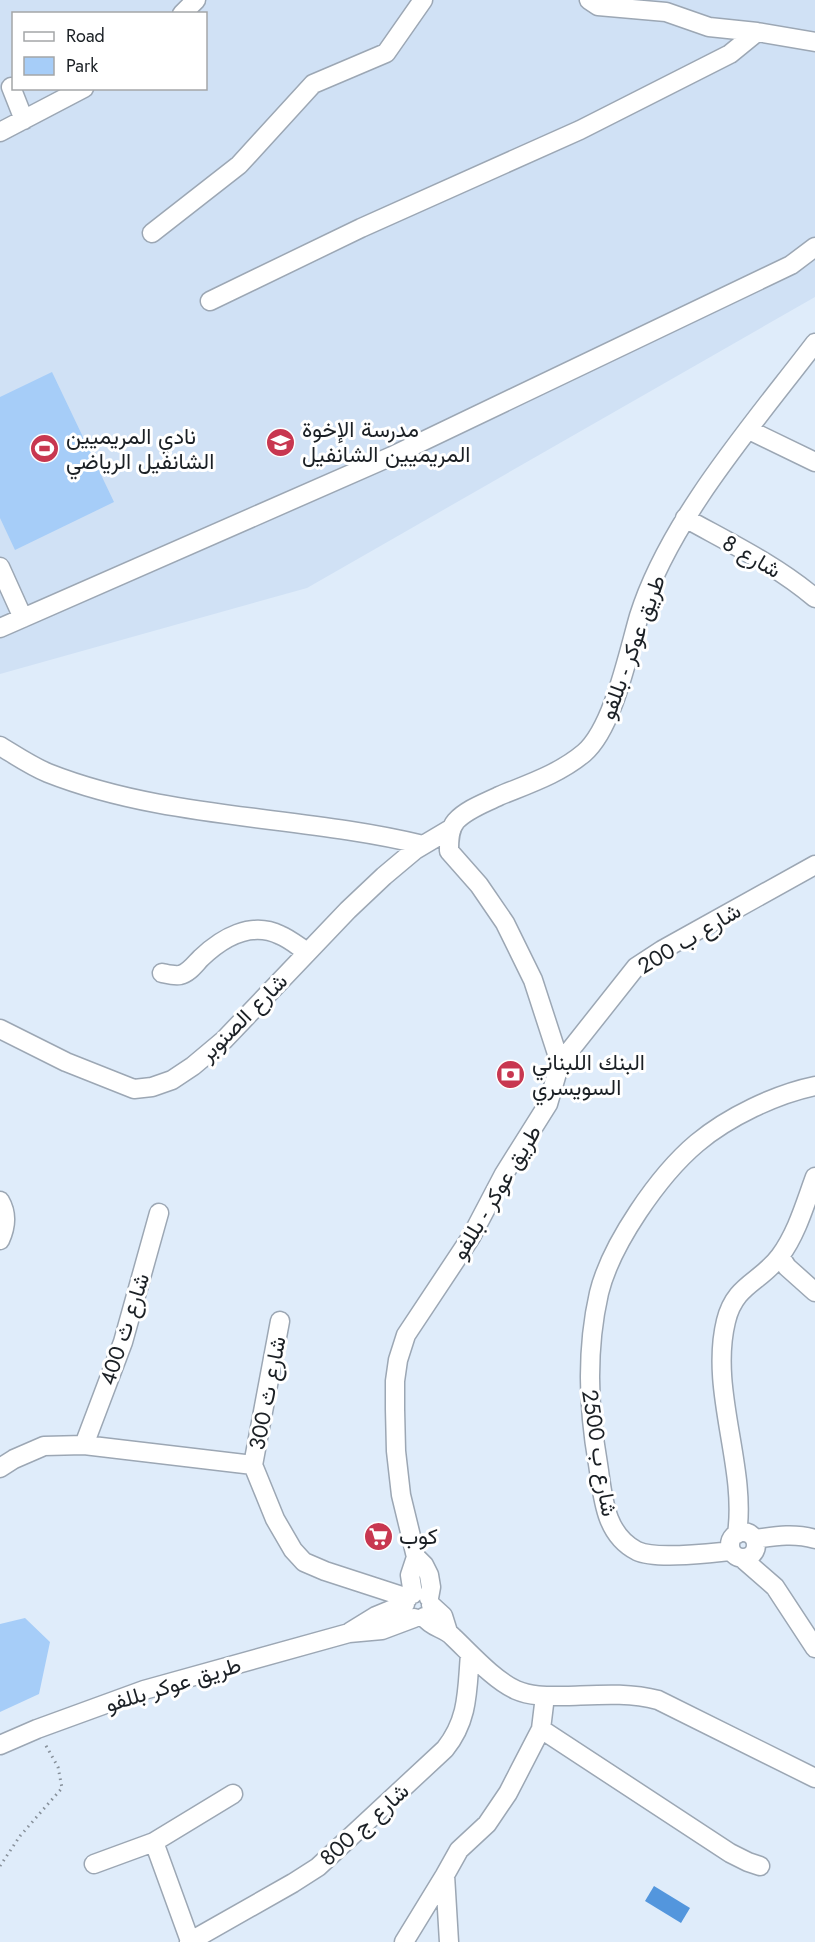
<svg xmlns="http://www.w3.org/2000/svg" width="815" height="1942" viewBox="0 0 815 1942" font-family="Jost,Vazirmatn,sans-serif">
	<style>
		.built { fill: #d0e1f5; fill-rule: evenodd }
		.green { fill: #a6cdf8 }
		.water { fill: #5396dd }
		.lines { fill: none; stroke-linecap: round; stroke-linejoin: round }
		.minor-casing { stroke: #9ca7b4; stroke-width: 21 }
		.path { stroke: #87909a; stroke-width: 3; stroke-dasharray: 1.5 4.5; stroke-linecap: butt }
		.minor { stroke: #fff; stroke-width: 18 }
		.labels { text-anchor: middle; stroke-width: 6; stroke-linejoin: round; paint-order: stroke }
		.poi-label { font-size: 22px; fill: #1b2025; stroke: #fff; text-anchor: start }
		.street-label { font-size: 22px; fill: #1b2025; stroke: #fff }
	</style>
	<rect width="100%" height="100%" fill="#dfecfa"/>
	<!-- built -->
	<path class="built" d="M0 0H815V297L307 588 0 674ZM14 14H206V88H14Z"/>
	<!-- green -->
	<path class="green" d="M52 372 114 502 15 550 0 518V397Z
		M25 1618 50 1642 39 1694 0 1712V1624Z"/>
	<!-- water -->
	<path class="water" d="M654 1886 690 1908 681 1923 645 1901Z"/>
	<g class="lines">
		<defs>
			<path id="minor" d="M182 14 196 0
				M757 32 815 42
				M11 87 24 120
				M0 132 84 88
				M152 233 239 165 313 84 386 53 423 0
				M210 301 361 228 580 130 730 54 757 32 709 27 666 12 598 6 589 0
				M749 430 815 462
				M685 518C730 543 776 565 815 598
				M0 567 23 618
				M0 628 392 456 791 265 815 247
				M0 746C15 755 31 766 48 773 167 820 300 815 423 845
				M162 973C167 974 174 976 180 975 189 973 195 964 201 958 222 938 251 921 280 935 290 939 299 947 307 952
				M0 1029 66 1062 134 1089 152 1087 172 1080 193 1066 224 1040 348 910 384 876 415 850 452 828
				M560 1063 636 967 662 950 815 865
				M0 1201C7 1213 6 1227 0 1240
				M780 1256 787 1267 815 1292
				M280 1321 253 1465 275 1519 293 1550 304 1562 325 1571 408 1598
				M84 1445 123 1342 159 1213
				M0 1468 14 1459 44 1446 84 1445 253 1465
				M730 1545a13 13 0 1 1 26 0a13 13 0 1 1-26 0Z
				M737 1534C747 1466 709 1390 726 1321 735 1284 760 1283 780 1256 797 1233 805 1204 815 1177
				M755 1539C776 1536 795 1533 815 1539
				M731 1551C710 1553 656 1560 637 1551 604 1534 603 1496 598 1464 588 1407 586 1350 599 1293 611 1244 659 1175 697 1143 728 1117 776 1094 815 1086
				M743 1559 775 1587 815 1648
				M413 1594 410 1575 416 1557
				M429 1598 431 1587 429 1575 424 1565 416 1557 401 1495 396 1451 395 1409V1381L398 1360 406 1335 471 1237 504 1174 548 1104 560 1063 533 980 505 923 479 885 449 851C449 841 449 829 456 821 467 809 485 803 499 796 528 784 559 774 584 753 613 728 628 654 639 616 669 520 754 423 815 343
				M431 1605 443 1616 448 1632
				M424 1617C432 1628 445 1628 453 1637 471 1654 494 1680 516 1690 532 1697 550 1696 566 1696 597 1695 628 1692 658 1700L815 1778
				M350 1632 376 1616 405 1604
				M541 1729 730 1853 748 1862 760 1866
				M0 1745 37 1729 144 1690 349 1633 382 1630 414 1618
				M154 1842 190 1941
				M94 1864 154 1842 233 1794
				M189 1942 293 1883 318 1867 445 1749C469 1719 467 1690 470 1654
				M404 1942 445 1875
				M449 1942 445 1875 459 1850 487 1824 508 1793 541 1729 545 1696"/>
		</defs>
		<!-- minor casing -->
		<use href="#minor" class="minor-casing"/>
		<!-- path -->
		<path class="path" d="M0 1866 20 1836 62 1788 58 1767 45 1744"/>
		<!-- minor -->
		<use href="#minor" class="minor"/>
	</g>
	<!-- icons -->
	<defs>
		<symbol id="university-disc" viewBox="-11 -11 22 22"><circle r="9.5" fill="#c83750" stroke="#fff"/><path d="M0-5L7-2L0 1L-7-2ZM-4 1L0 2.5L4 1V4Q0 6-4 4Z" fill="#fff"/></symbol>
		<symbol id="stadium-disc" viewBox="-11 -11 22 22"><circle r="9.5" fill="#c83750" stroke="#fff"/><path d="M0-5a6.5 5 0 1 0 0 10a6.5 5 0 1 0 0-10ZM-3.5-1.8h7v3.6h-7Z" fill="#fff"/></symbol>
		<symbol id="bank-disc" viewBox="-11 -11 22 22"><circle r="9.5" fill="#c83750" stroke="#fff"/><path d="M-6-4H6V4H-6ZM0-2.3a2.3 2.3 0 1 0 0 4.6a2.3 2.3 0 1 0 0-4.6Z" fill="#fff"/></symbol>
		<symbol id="supermarket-disc" viewBox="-11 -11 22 22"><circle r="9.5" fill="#c83750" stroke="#fff"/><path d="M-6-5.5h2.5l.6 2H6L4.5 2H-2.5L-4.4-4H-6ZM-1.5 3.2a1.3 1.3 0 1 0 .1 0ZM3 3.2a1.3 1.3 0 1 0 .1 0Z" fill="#fff"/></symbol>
	</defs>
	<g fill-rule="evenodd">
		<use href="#university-disc" x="264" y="426" width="33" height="33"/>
		<use href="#stadium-disc" x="28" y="432" width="33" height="33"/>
		<use href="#bank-disc" x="494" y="1058" width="33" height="33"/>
		<use href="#supermarket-disc" x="362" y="1520" width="33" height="33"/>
	</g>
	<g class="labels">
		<!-- poi labels -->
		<g class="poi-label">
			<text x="302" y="437">مدرسة الإخوة<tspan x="302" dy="25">المريميين الشانفيل</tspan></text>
			<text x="66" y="444">نادي المريميين<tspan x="66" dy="25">الشانفيل الرياضي</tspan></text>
			<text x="532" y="1070">البنك اللبناني<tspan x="532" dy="25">السويسري</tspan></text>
			<text x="399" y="1544">كوب</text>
		</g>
		<!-- street labels -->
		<g class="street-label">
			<text transform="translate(752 556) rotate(30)" y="8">شارع 8</text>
			<text transform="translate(632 647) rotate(-70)" y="8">طريق عوكر - بللفو</text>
			<text transform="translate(689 938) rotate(-31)" y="8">شارع ب 200</text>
			<text transform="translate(243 1017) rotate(-45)" y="8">شارع الصنوبر</text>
			<text transform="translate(496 1192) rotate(-59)" y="8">طريق عوكر - بللفو</text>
			<text transform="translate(124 1329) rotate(-72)" y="8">شارع ث 400</text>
			<text transform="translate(267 1393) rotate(-79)" y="8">شارع ث 300</text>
			<text transform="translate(600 1453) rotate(81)" y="8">شارع ب 2500</text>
			<text transform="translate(173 1684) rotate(-17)" y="8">طريق عوكر بللفو</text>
			<text transform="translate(364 1824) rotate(-42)" y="8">شارع ج 800</text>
		</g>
	</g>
	<!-- legend -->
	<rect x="12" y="12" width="195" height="78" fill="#ffffff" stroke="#a4a6a8" stroke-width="1.5"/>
	<rect x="24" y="32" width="30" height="9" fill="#ffffff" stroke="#a4a6a8" stroke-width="1.5"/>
	<text x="66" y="42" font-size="18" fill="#1b2025">Road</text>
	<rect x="24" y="57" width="30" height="18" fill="#a6cdf8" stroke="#a4a6a8" stroke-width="1.5"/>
	<text x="66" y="72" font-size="18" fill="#1b2025">Park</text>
</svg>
